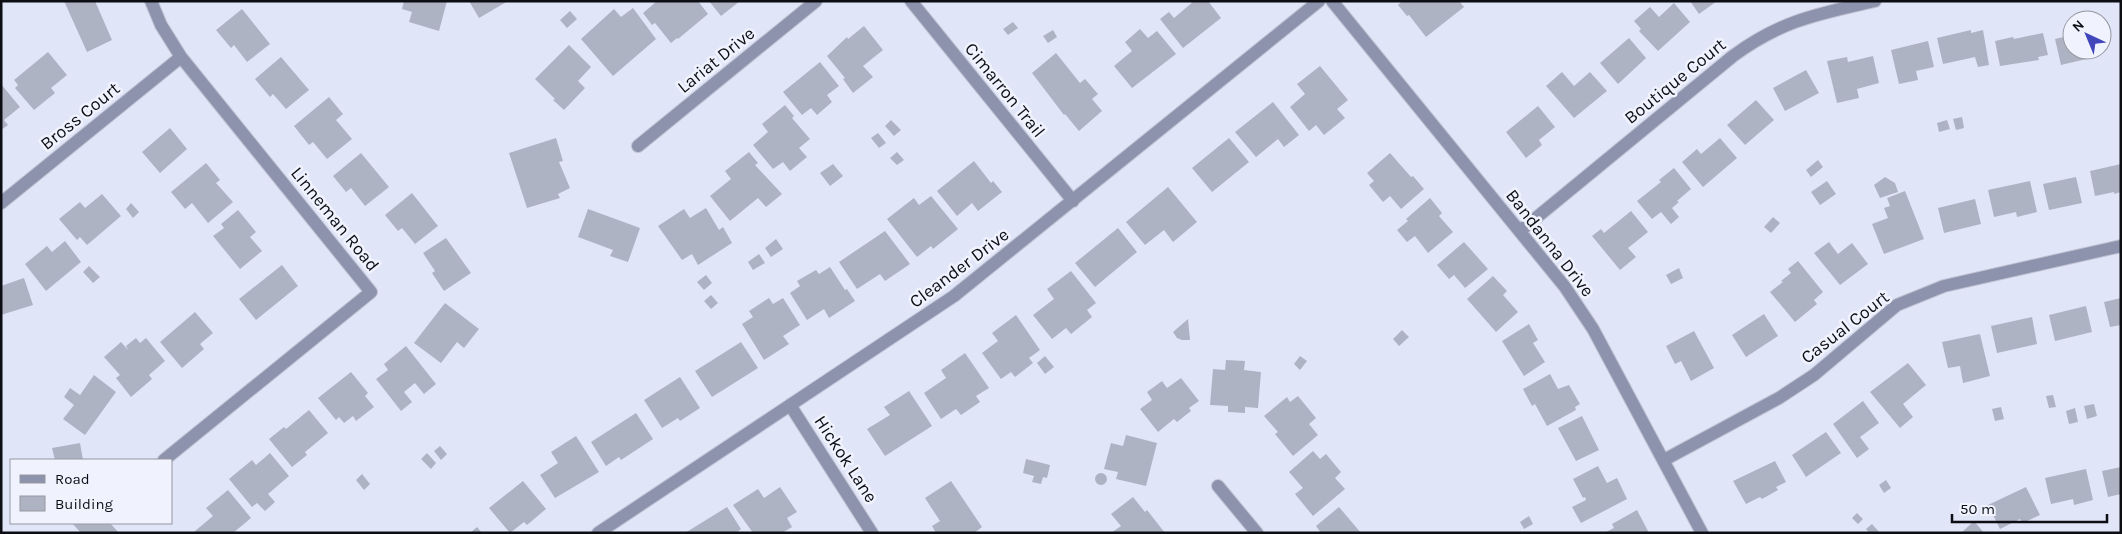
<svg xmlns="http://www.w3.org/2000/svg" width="2122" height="534" viewBox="0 0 2122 534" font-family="Karla,sans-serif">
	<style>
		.building { fill: #aeb3c4 }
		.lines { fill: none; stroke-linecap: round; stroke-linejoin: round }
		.minor-casing { stroke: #bfc3d4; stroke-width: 14 }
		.minor { stroke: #8d93ac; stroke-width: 12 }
		.labels { text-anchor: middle; stroke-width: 5; stroke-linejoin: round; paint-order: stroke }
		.street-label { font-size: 18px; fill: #0c0e14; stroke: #f0f3fe }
	</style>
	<rect width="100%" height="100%" fill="#e1e5f8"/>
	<!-- building -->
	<path class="building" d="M64 1H95L112 40 87 52Z
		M404 1H447L439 31 409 22 412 12 402 9Z
		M469 1H508L479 18Z
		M657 1H698L708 14 678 39 677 38 671 43 655 23 652 25 643 13Z
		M709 1H740L721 16Z
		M1194 1H1208L1221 18 1183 48 1160 19 1169 12 1174 18Z
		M1402 1H1459L1464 7 1426 37 1409 15 1407 16 1398 5Z
		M1690 1H1717L1699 14Z
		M1674 3 1690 22 1658 51 1639 31 1641 29 1634 21 1650 7 1659 17Z
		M633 8 656 39 613 76 581 39 614 9 621 17Z
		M242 9 270 44 247 62 234 45 231 48 216 30Z
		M570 11 577 19 567 28 560 20Z
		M1013 22 1018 28 1008 35 1003 29Z
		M864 26 883 50 863 66 873 77 853 93 843 79 845 78 827 56 847 37 848 39Z
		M1140 29 1148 38 1157 31 1176 54 1132 88 1114 66 1132 51 1125 42Z
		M1053 30 1057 37 1048 43 1043 36Z
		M1971 30V33L1983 30 1989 65 1978 67 1975 57 1943 64 1937 38Z
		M2043 33 2048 55 2038 57 2039 60 2000 66 1995 41 2013 37 2014 39Z
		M2072 35V50H2097L2099 56 2061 65 2055 39Z
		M1629 38 1646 58 1618 84 1600 63Z
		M1928 41 1934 67 1916 71 1918 80 1899 84 1891 50Z
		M569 45 591 67 578 81 585 88 564 110 553 100 555 99 535 79Z
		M48 52 67 75 51 88 55 93 34 110 15 88 18 85 14 80Z
		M1056 53 1080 83 1085 79 1098 94 1092 99 1102 111 1079 131 1065 114 1064 115 1032 73Z
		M1873 56 1879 83 1857 89 1859 98 1837 103 1827 61 1847 57 1848 62Z
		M281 57 309 90 286 109 273 94 270 97 255 79Z
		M820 62 839 86 827 95 832 102 817 115 811 108 802 115 783 92Z
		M1320 66 1348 100 1337 109 1345 118 1324 135 1316 125 1309 131 1290 107 1305 94 1297 84Z
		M1806 70 1819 93 1785 111 1773 88Z
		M1562 72 1574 86 1590 72 1607 91 1574 118 1546 86Z
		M1 84 20 107 4 120 8 125 1 130Z
		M329 97 343 114 336 120 352 139 327 159 313 142 309 145 294 126Z
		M1756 100 1774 120 1745 145 1727 125Z
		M1273 102 1299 135 1284 147 1278 139 1256 157 1235 132Z
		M785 105 794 116 792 118 810 139 799 148 807 157 790 171 783 162 773 169 753 145 768 132 762 124Z
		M1538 106 1555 127 1539 140 1542 145 1526 158 1506 132Z
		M1962 117 1964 128 1956 130 1953 119Z
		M891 120 901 130 894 136 885 126Z
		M1947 120 1950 129 1939 132 1937 123Z
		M170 128 187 149 160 173 142 152Z
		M878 133 886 143 879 148 871 138Z
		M556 138 563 161 559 162 570 188 558 194 560 198 527 208 509 153Z
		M1229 138 1249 162 1212 192 1192 168Z
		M1720 138 1737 158 1703 187 1682 162 1697 149 1701 154Z
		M749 152 758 163 755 165 782 194 766 207 758 198 730 221 710 196 731 179 725 171Z
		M897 152 904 160 897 165 890 158Z
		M361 153 389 187 365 206 351 188 346 192 333 176Z
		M1390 153 1411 177 1413 176 1424 189 1401 209 1390 196 1383 202 1369 185 1374 181 1367 173Z
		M1818 160 1823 167 1811 177 1806 170Z
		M974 161 991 183 993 181 1002 192 978 211 972 203 957 216 937 191Z
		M206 163 220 180 216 183 233 202 208 223 192 203 185 209 171 192Z
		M833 164 843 176 830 186 820 173Z
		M2121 164V192L2114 194V192L2095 196 2090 171Z
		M1674 168 1691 189 1677 201 1679 202 1672 208 1679 217 1671 224 1661 212 1652 219 1637 201 1661 182 1659 180Z
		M1885 177 1895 183 1898 192 1880 198 1874 185Z
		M2076 177 2082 203 2049 210 2043 184Z
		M1827 181 1836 194 1820 205 1811 192Z
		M2030 181 2037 212 2017 217 2016 212 1994 217 1988 190Z
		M1168 187 1197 222 1173 242 1164 230 1145 245 1126 222Z
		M1905 191 1924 239 1884 254 1872 224 1888 218 1884 208 1890 206 1887 198Z
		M412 193 438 226 415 244 402 228 398 231 385 215Z
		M102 194 121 216 87 245 80 237 77 240 59 219 80 202 85 208Z
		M931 196 958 229 933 249 931 246 917 257 887 219 914 198 919 205Z
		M1430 198 1442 213 1439 216 1453 232 1428 253 1415 236 1407 242 1397 230 1408 221 1406 219Z
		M1975 199 1981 224 1944 233 1938 208Z
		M131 203 139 212 133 218 126 209Z
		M706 208 719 230 723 227 732 243 698 265 692 254 682 260 658 226 684 209 690 218Z
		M588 209 640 228 628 262 610 256 613 250 578 237Z
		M238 210 256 232 250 237 262 251 240 269 213 236 224 228 221 224Z
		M1631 211 1648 232 1628 248 1636 257 1620 270 1592 236 1601 229 1604 233Z
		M1773 217 1780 223 1771 233 1764 227Z
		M1118 228 1137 252 1095 287 1075 263Z
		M885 231 910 264 885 281 880 274 857 289 839 262Z
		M446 238 471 273 444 291 432 273 435 271 423 253Z
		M776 239 783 249 771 257 765 248Z
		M65 241 81 262 46 291 25 264 47 246 52 252Z
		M1464 242 1488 269 1465 288 1454 275 1449 279 1437 265Z
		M1829 242 1838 254 1852 243 1868 264 1840 285 1814 253Z
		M759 254 765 263 753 270 748 262Z
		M1798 261 1823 292 1814 300 1817 304 1795 322 1770 292 1783 282 1781 281 1791 273 1788 269Z
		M282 265 298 286 256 320 239 299Z
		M89 266 100 277 93 283 83 272Z
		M830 267 845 290 847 289 855 301 829 318 824 309 807 320 790 293 800 286 797 281 816 270 819 274Z
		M1679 268 1683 278 1671 284 1666 275Z
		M1071 271 1096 303 1087 310 1092 317 1071 334 1066 328 1052 339 1033 315 1054 299 1047 289Z
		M706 275 712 283 704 290 697 282Z
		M1493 276 1507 291 1503 295 1518 312 1496 332 1467 299Z
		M24 278 33 305 1 315V286Z
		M711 295 718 303 711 309 704 301Z
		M769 298 773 304 783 298 800 325 783 336 789 344 764 360 742 324 753 317 749 311Z
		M2121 298V325L2110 327 2104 302Z
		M445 303 479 329 464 348 457 342 441 363 414 343Z
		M2086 306 2092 332 2055 341 2049 315Z
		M195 312 213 333 200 344 204 349 182 368 160 342Z
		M1764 314 1778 336 1746 357 1732 335Z
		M1016 315 1040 350 1029 358 1033 363 1015 377 1011 372 1001 379 982 353 998 341 992 333Z
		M2032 317 2037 344 1997 353 1991 326Z
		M1188 319 1190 340H1182L1177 338 1173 332Z
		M1529 324 1538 340 1533 343 1545 362 1524 376 1502 341Z
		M1402 330 1409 337 1399 346 1393 339Z
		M1694 331 1714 368 1691 381 1681 361 1675 364 1666 346Z
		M1980 334 1990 376 1963 383 1960 366 1948 368 1942 342Z
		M136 338 140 343 146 338 165 361 149 375 152 379 131 397 116 378 120 375 104 357 121 342 128 350 126 346Z
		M741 342 758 368 712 397 695 371Z
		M406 346 436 384 424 394 415 383 404 392 412 402 401 411 376 379 388 370 384 364Z
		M965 353 989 388 976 396 980 402 961 415 956 409 941 419 924 393 946 378 941 370Z
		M1045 356 1054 367 1045 374 1037 363Z
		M1300 356 1307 361 1300 370 1294 364Z
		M1226 360 1245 361 1244 370 1261 372 1258 408 1245 407V413L1228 412V406L1210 405 1213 369 1225 370Z
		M1908 363 1926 385 1903 404 1913 417 1900 428 1870 392Z
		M351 372 368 393 365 396 374 407 356 421 353 416 344 423 339 417 336 420 318 398Z
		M1550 374 1558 389 1569 385 1580 404 1575 407 1576 410 1547 426 1535 404 1532 406 1523 389Z
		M94 375 116 392 85 435 63 419 74 405 64 397 70 388 80 395Z
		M680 377 700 408 680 421 678 418 662 428 644 400Z
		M1181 378 1199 401 1189 408 1191 411 1177 422 1174 419 1158 432 1140 409 1152 400 1147 392 1162 381 1167 388Z
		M909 391 932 426 885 456 867 429 890 415 884 407Z
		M2053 395 2056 407 2049 408 2046 396Z
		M1298 396 1316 418 1309 424 1318 435 1293 456 1275 434 1278 432 1264 416 1287 397 1290 402Z
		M1863 401 1879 423 1860 437 1869 449 1857 458 1833 424Z
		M2094 404 2097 416 2087 419 2084 406Z
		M2001 407 2004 419 1995 421 1992 409Z
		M2075 408 2078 422 2069 424 2066 411Z
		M309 410 328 433 305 452 307 455 292 467 269 439 284 427 286 429Z
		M636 413 653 439 621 460 619 457 606 466 591 442Z
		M1582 416 1599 450 1576 461 1558 428Z
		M1826 432 1841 453 1806 477 1792 455Z
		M1126 435 1157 443 1146 486 1116 479 1118 472 1104 469 1111 443 1123 446Z
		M576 436 599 472 555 498 540 475 558 463 551 452Z
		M80 443 83 460H55L52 448Z
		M440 446 447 454 441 460 434 451Z
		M1313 451 1320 459 1326 454 1341 472 1335 478 1345 489 1313 516 1295 494 1303 488 1289 472Z
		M270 453 289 476 268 494 275 502 265 511 257 503 252 507 229 479 252 460 256 465Z
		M427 453 436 463 431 469 421 459Z
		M1026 459 1050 465 1047 478 1043 477 1041 484 1032 482 1034 476 1023 473Z
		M1775 461 1786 482 1776 487 1778 490 1762 499 1760 497 1746 504 1733 481Z
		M1598 466 1607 483 1617 478 1627 499 1581 523 1572 507 1586 500 1585 497 1583 498 1573 479Z
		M2121 467V494L2108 497 2102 471Z
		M2086 469 2093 500 2074 505 2073 499 2051 504 2045 478Z
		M1095 479a6 6 0 1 1 12 0a6 6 0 1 1-12 0Z
		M362 474 370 484 364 490 356 480Z
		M1886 480 1891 488 1884 493 1879 485Z
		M523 481 546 509 527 525 524 522 510 533 489 508Z
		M951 481 982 527 974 533H936L932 526 940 521 925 498Z
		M780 487 797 512 787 518 792 527 782 533H753L733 505 758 489 764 498Z
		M2026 487 2040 515 2023 523 2020 519 2000 529 1988 505Z
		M228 490 251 518 233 533H196L195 531 213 516 206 508Z
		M1133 497 1145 512 1147 510 1165 533H1111L1121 526 1111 514Z
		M727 507 741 529 736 533H685Z
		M1339 507 1361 533H1321L1316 526Z
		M1637 510 1649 533H1604L1614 528 1612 524Z
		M1857 513 1863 519 1858 524 1852 518Z
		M1529 516 1533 524 1524 529 1520 522Z
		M1974 521 1984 533H1961Z
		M72 523H110L119 533H81Z
		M1872 524 1880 533H1869L1866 529Z
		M477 527 482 533H470Z"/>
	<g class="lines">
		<defs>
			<path id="minor" d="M151 1 161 25 181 57 371 292 164 460
				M911 1 1073 201
				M1332 1 1565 287 1593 329 1702 533
				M638 146 816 1
				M1 203 181 57
				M1520 231 1733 56C1782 20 1818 14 1875 1
				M790 405 872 533
				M1664 460 1779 398 1814 375 1897 305 1944 286 2121 246
				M1218 486 1257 533
				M598 533 954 296 1319 1"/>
		</defs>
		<!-- minor casing -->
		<use href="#minor" class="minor-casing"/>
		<!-- minor -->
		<use href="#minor" class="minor"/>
	</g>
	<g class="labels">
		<!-- street labels -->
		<g class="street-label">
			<text transform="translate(716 60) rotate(-39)" y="6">Lariat Drive</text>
			<text transform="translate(1675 81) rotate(-39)" y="6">Boutique Court</text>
			<text transform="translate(1005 90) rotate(51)" y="6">Cimarron Trail</text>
			<text transform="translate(80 116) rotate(-39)" y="6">Bross Court</text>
			<text transform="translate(335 219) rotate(51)" y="6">Linneman Road</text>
			<text transform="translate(1550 243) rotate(52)" y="6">Bandanna Drive</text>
			<text transform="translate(959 268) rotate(-37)" y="6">Cleander Drive</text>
			<text transform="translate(1845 327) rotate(-38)" y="6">Casual Court</text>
			<text transform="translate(846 459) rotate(57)" y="6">Hickok Lane</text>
		</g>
	</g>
	<!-- border -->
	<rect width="2122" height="534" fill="none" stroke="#0c0e14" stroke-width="5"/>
	<!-- legend -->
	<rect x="10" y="459" width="162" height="65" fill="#f0f3fe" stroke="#9597a0"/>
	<rect x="20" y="475" width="25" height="8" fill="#8d93ac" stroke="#9597a0"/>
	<text x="55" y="484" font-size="15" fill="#0c0e14">Road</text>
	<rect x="20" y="496" width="25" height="15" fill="#aeb3c4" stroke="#9597a0"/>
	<text x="55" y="509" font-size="15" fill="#0c0e14">Building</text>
	<!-- north arrow -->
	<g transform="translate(2087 35) rotate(316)"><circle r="24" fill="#f0f3fe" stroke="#9597a0"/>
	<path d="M0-4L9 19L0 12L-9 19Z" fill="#4146ba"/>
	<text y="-8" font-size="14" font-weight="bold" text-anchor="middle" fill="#0c0e14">N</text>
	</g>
	<!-- scale -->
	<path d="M1952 514v8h155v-8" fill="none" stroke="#0c0e14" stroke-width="2.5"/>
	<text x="1960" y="514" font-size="15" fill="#0c0e14" stroke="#f0f3fe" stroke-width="4" paint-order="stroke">50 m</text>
</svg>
